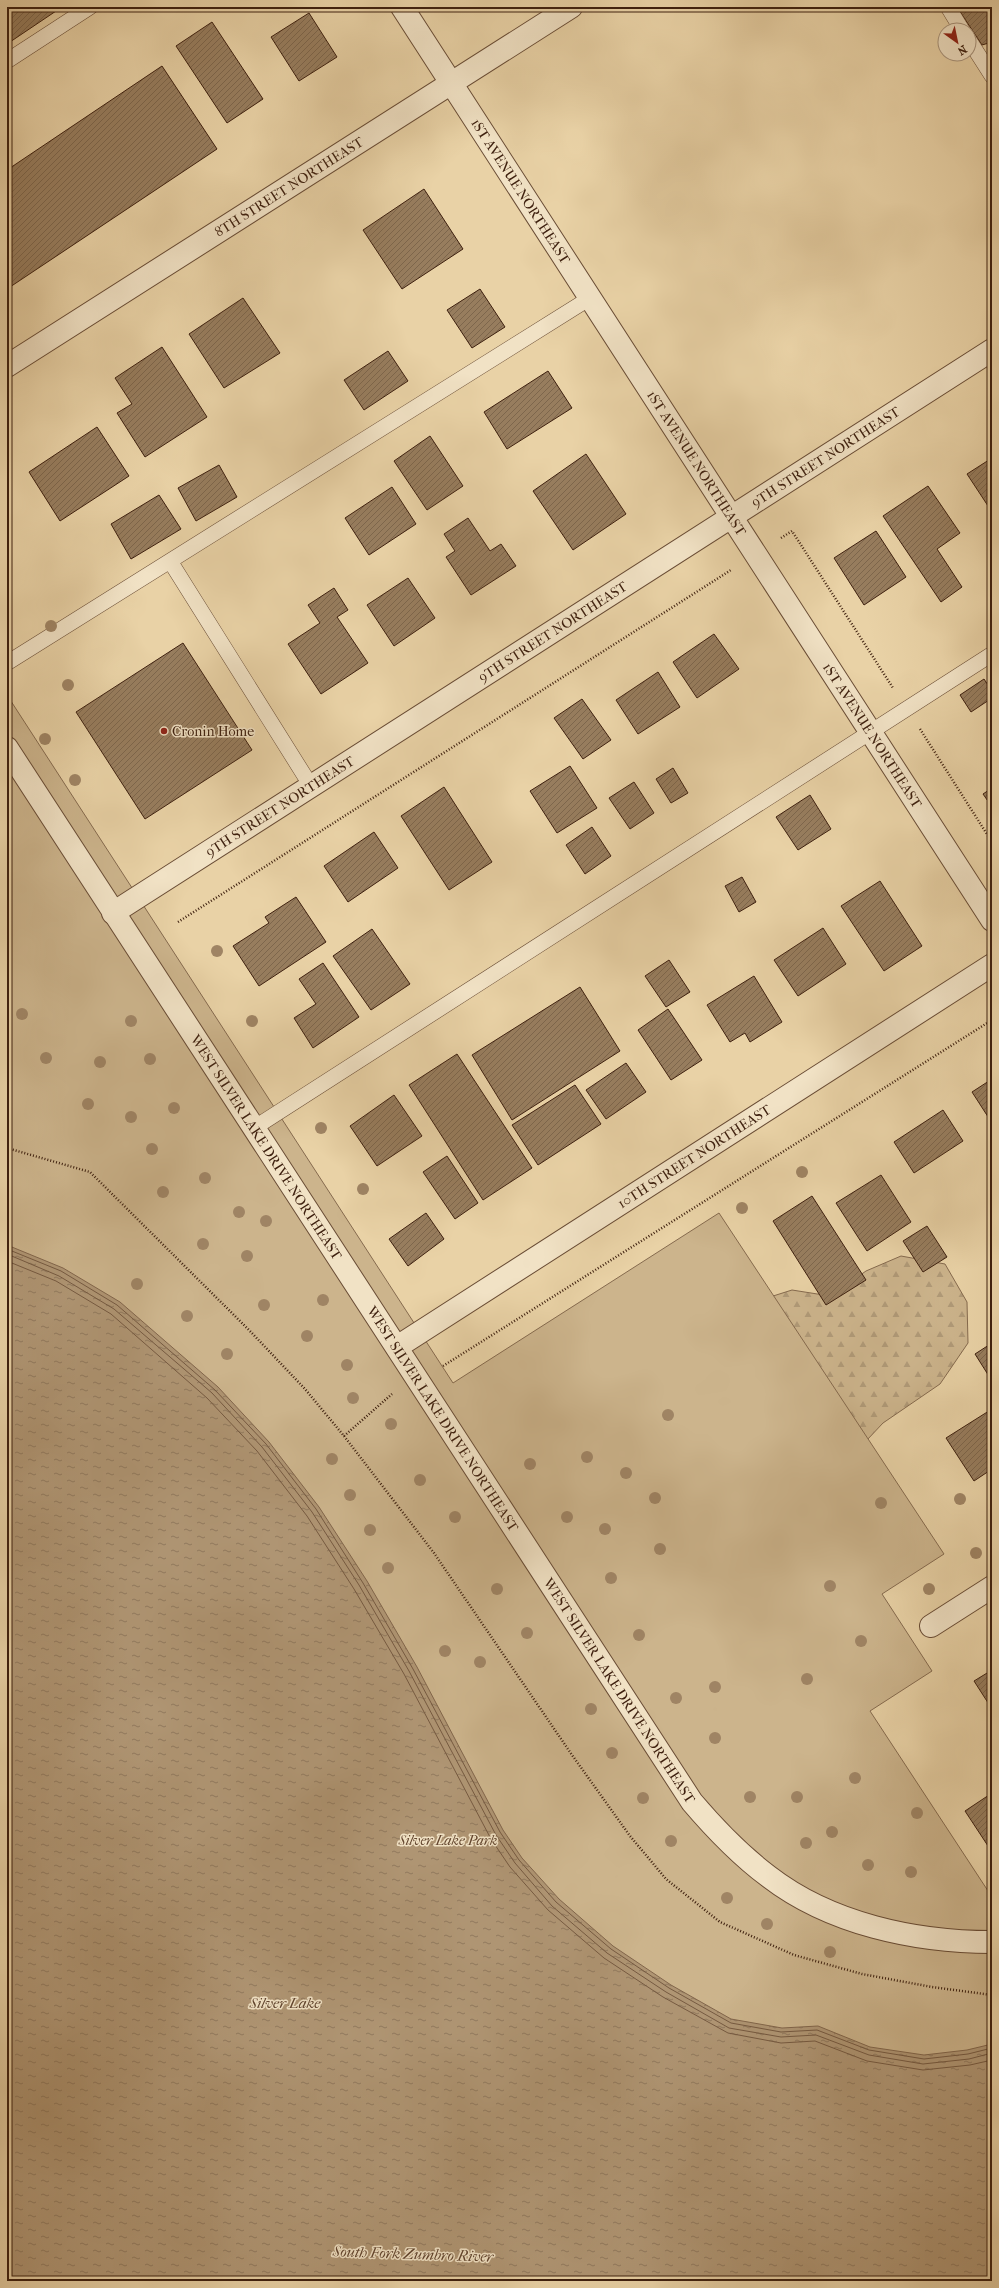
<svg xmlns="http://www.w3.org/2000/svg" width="999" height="2288" viewBox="0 0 999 2288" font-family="'IM FELL French Canon',serif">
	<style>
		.forest { fill: url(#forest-firs); stroke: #856a4e }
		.park { fill: #ccb48c; stroke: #856a4e }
		.water { fill: url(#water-ripples); stroke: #82664b }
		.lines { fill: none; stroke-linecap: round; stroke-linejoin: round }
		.shore { stroke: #765a41; stroke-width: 1 }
		.building { fill: url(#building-hatch); stroke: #3e200f }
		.service-casing { stroke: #694c35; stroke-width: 16 }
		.minor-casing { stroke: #694c35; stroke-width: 24 }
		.tertiary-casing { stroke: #694c35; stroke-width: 24 }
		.path { stroke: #3e200f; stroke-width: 2.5; stroke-dasharray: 1 2; stroke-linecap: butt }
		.service { stroke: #f1e2c5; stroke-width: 15 }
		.minor { stroke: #f1e2c5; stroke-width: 22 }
		.tertiary { stroke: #f1e2c5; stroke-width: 22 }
		.tree { fill: #9f8464 }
		.poi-dot { fill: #8f2418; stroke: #f1e2c5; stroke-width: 1.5 }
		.labels { text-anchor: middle; stroke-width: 3; stroke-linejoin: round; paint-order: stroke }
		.street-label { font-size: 14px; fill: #3e200f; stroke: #f1e2c5 }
		.poi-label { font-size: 14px; fill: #3e200f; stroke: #f1e2c5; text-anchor: start }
		.park-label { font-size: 14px; font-style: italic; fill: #62452e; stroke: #f1e2c5 }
		.water-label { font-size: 15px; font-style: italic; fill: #60432d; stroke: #f1e2c5 }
	</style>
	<defs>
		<pattern id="forest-firs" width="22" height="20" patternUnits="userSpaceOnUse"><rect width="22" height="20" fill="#ccb48c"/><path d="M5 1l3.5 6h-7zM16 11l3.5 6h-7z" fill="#b09a78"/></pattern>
		<pattern id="water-ripples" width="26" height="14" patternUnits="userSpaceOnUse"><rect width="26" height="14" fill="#af9573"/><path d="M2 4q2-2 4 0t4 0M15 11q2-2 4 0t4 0" fill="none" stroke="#90795d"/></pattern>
		<pattern id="building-hatch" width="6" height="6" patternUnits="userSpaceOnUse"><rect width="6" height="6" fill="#977d5e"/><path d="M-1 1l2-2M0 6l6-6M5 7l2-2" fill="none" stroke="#7d664c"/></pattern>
	</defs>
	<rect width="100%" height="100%" fill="#e9d2a6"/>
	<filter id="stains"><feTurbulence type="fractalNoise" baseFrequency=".005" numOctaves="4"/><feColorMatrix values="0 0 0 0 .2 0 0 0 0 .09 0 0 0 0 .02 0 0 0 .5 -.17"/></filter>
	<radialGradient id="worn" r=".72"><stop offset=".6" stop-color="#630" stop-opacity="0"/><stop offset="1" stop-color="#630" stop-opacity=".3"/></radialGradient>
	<!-- forest -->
	<path class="forest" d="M901 1256 945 1264 967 1302 968 1343 940 1384 883 1423 851 1457 751 1303 792 1290 830 1296 866 1271Z"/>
	<!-- park -->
	<path class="park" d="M7 695 453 1383 719 1213 944 1554 882 1594 932 1671 870 1711 992 1897V2281H7Z"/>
	<!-- water -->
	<path class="water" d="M7 1245 63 1268 120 1302 218 1387 269 1442 319 1507 367 1581 417 1667 503 1830 522 1858 559 1899 613 1946 671 1985 731 2019 782 2028 818 2026 870 2047 924 2055 967 2050 992 2044V2281H7Z"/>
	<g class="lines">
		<!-- shore -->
		<path class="shore" d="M7 1249 61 1271 117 1305 215 1390 266 1444 316 1509 363 1583 413 1669 500 1832 519 1860 556 1902 611 1949 669 1988 731 2023 781 2032 817 2030 869 2050 924 2059 968 2054 992 2048
			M7 1254 59 1276 114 1309 212 1393 262 1447 312 1512 359 1585 409 1671 496 1835 515 1863 552 1906 607 1953 666 1992 729 2028 781 2037 816 2035 869 2055 923 2064 969 2059 992 2053
			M7 1261 56 1281 111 1314 207 1398 257 1451 307 1516 354 1589 404 1674 491 1839 510 1867 548 1910 604 1958 663 1997 728 2033 781 2043 815 2041 867 2061 923 2070 970 2065 992 2060"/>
	</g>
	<!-- building -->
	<path class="building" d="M7 7H62L7 44Z
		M957 7H992V42L982 45Z
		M309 13 337 57 299 81 271 37Z
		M212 22 263 99 227 123 176 46Z
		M162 66 217 149 7 289V170Z
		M424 189 463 249 402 289 363 230Z
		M480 289 505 327 472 348 447 310Z
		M243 298 280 353 224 388 189 334Z
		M162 347 207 417 145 457 117 413 132 404 115 378Z
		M388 351 408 381 364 410 344 380Z
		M548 371 572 408 507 449 484 412Z
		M97 427 129 476 60 521 29 472Z
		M430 436 463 486 427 510 394 461Z
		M586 454 626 514 573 550 533 491Z
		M992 458V508L990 509 967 474Z
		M219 465 237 497 196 521 178 488Z
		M928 486 960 533 937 549 962 587 941 602 883 516Z
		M392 487 416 524 369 555 345 518Z
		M159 495 181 529 131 559 111 524Z
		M468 518 490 551 501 544 516 566 471 595 446 557 455 551 444 534Z
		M876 531 906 577 864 605 834 558Z
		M408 578 435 618 394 646 367 605Z
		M334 588 348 610 337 617 368 663 321 694 288 644 320 623 308 605Z
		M714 634 739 669 697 698 673 662Z
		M183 643 252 750 145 819 76 712Z
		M658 672 680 707 638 734 616 700Z
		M984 679 992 691V698L971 712 960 695Z
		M582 699 611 740 583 759 554 718Z
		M570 766 597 808 557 833 530 791Z
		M673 768 688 793 671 803 656 779Z
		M634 782 654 813 630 829 609 798Z
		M444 787 492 862 449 890 401 816Z
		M992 788V807L983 794Z
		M810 795 831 829 798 850 776 817Z
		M592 827 611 856 585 874 566 845Z
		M374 832 398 868 348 902 324 866Z
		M742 877 756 902 739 912 725 886Z
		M880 881 922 946 884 971 841 906Z
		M296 897 326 942 259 986 233 946 269 923 265 917Z
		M823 928 846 964 798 996 774 960Z
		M372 929 410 984 371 1010 333 956Z
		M669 960 690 992 666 1007 645 976Z
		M323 963 359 1017 313 1048 294 1018 316 1004 299 979Z
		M754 976 782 1022 750 1042 745 1033 730 1042 707 1005Z
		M580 987 620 1051 512 1120 472 1055Z
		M668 1009 702 1060 671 1080 638 1030Z
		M457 1054 532 1168 483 1200 409 1085Z
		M626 1063 646 1092 606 1119 586 1090Z
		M992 1079V1123L972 1092Z
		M575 1085 601 1124 538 1165 512 1125Z
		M394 1095 422 1136 377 1166 350 1126Z
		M943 1110 963 1141 914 1173 894 1142Z
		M447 1156 478 1203 455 1219 423 1172Z
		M881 1175 911 1222 867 1251 836 1203Z
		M812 1196 866 1280 826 1305 773 1221Z
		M426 1213 444 1239 408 1266 389 1239Z
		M927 1226 947 1257 923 1272 903 1241Z
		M992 1343V1381L975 1354Z
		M992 1409V1469L974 1481 946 1438Z
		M992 1670V1709L974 1681Z
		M992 1793V1847L990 1849 965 1811Z"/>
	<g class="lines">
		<defs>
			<path id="service" d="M948 7 962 30
				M969 40 992 76
				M7 61 90 7
				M170 561 311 786
				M7 663 590 298
				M254 1128 992 654"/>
			<g id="minor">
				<path id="s1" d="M402 7 992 920"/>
				<path id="s2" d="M7 366 571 7"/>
				<path id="s3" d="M113 913 992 350"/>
				<path d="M931 1626 992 1587"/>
			</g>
			<g id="tertiary">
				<path id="s4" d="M7 748 692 1802C715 1829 740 1855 768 1876 830 1924 915 1942 992 1942"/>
				<path id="s5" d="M397 1347 992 965"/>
			</g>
		</defs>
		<!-- service casing -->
		<use href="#service" class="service-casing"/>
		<!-- minor casing -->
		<use href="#minor" class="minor-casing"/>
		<!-- tertiary casing -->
		<use href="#tertiary" class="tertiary-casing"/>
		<!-- path -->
		<path class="path" d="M781 538 792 531 893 688
			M920 729 992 842
			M178 922 731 570
			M7 1148 90 1172 249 1330 305 1389 344 1436 434 1553 572 1755 630 1836 666 1879 720 1922 794 1955 862 1974 932 1987 992 1995
			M443 1366 992 1020
			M344 1436 392 1394"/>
		<!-- service -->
		<use href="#service" class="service"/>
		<!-- minor -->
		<use href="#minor" class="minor"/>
		<!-- tertiary -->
		<use href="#tertiary" class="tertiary"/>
	</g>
	<!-- trees -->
	<g class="tree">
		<circle cx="51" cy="626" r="6"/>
		<circle cx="68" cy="685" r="6"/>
		<circle cx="45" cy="739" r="6"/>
		<circle cx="75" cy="780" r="6"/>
		<circle cx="217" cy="951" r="6"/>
		<circle cx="22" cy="1014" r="6"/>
		<circle cx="131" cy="1021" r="6"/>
		<circle cx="252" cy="1021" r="6"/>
		<circle cx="46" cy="1058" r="6"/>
		<circle cx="150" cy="1059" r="6"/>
		<circle cx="100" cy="1062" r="6"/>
		<circle cx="88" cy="1104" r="6"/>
		<circle cx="174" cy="1108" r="6"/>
		<circle cx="131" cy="1117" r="6"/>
		<circle cx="321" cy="1128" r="6"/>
		<circle cx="152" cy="1149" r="6"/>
		<circle cx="802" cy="1172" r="6"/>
		<circle cx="205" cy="1178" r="6"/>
		<circle cx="363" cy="1189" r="6"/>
		<circle cx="163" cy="1192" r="6"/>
		<circle cx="742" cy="1208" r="6"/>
		<circle cx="239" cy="1212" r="6"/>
		<circle cx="266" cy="1221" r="6"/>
		<circle cx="203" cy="1244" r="6"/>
		<circle cx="247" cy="1256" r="6"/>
		<circle cx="137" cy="1284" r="6"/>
		<circle cx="323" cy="1300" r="6"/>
		<circle cx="264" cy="1305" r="6"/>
		<circle cx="187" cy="1316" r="6"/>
		<circle cx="307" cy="1336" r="6"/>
		<circle cx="227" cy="1354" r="6"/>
		<circle cx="347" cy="1365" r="6"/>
		<circle cx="353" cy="1398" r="6"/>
		<circle cx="668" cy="1415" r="6"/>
		<circle cx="391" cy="1424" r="6"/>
		<circle cx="587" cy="1457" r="6"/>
		<circle cx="332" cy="1459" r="6"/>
		<circle cx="530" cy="1464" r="6"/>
		<circle cx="626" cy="1473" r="6"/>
		<circle cx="420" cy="1480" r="6"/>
		<circle cx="350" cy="1495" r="6"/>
		<circle cx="655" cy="1498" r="6"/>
		<circle cx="960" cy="1499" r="6"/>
		<circle cx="881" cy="1503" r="6"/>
		<circle cx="455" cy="1517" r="6"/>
		<circle cx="567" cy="1517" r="6"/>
		<circle cx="605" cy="1529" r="6"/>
		<circle cx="370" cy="1530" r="6"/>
		<circle cx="660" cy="1549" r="6"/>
		<circle cx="976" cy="1553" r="6"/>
		<circle cx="388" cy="1568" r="6"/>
		<circle cx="611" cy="1578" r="6"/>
		<circle cx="830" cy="1586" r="6"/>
		<circle cx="497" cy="1589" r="6"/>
		<circle cx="929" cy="1589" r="6"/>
		<circle cx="527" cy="1633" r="6"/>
		<circle cx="639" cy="1635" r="6"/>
		<circle cx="861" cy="1641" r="6"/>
		<circle cx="445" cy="1651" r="6"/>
		<circle cx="480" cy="1662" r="6"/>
		<circle cx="807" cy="1679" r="6"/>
		<circle cx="715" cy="1687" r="6"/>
		<circle cx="676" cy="1698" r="6"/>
		<circle cx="591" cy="1709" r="6"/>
		<circle cx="715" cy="1738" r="6"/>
		<circle cx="612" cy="1753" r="6"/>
		<circle cx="855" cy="1778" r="6"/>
		<circle cx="750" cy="1797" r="6"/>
		<circle cx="797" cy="1797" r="6"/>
		<circle cx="643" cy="1798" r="6"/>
		<circle cx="917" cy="1813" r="6"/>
		<circle cx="832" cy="1832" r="6"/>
		<circle cx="671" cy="1841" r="6"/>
		<circle cx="806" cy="1843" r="6"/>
		<circle cx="868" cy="1865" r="6"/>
		<circle cx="911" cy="1872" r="6"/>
		<circle cx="727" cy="1898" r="6"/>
		<circle cx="767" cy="1924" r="6"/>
		<circle cx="830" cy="1952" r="6"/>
	</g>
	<!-- markers -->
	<circle class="poi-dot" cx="164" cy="731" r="4"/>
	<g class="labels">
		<!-- street labels -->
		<g class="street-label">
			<text dy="5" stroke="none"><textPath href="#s2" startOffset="334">8TH STREET NORTHEAST</textPath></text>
			<text dy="5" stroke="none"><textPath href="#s1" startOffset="219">1ST AVENUE NORTHEAST</textPath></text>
			<text dy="5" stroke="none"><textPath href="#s3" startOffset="846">9TH STREET NORTHEAST</textPath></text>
			<text dy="5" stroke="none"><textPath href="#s1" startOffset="543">1ST AVENUE NORTHEAST</textPath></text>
			<text dy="5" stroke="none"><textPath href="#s3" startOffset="522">9TH STREET NORTHEAST</textPath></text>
			<text dy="5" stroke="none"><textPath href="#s1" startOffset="867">1ST AVENUE NORTHEAST</textPath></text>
			<text dy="5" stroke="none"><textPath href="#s3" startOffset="198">9TH STREET NORTHEAST</textPath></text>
			<text dy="5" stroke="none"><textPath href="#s4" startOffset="476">WEST SILVER LAKE DRIVE NORTHEAST</textPath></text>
			<text dy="5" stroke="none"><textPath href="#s5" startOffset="353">10TH STREET NORTHEAST</textPath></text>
			<text dy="5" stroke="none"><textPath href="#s4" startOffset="800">WEST SILVER LAKE DRIVE NORTHEAST</textPath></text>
			<text dy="5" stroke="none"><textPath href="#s4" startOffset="1124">WEST SILVER LAKE DRIVE NORTHEAST</textPath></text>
		</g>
		<!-- poi labels -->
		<g class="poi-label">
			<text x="172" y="736">Cronin Home</text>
		</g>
		<!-- park labels -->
		<g class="park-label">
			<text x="448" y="1845">Silver Lake Park</text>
		</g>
		<!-- water labels -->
		<g class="water-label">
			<text x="285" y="2008">Silver Lake</text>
			<text transform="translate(413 2254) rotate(2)" y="5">South Fork Zumbro River</text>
		</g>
	</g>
	<!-- margin -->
	<rect width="999" height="2288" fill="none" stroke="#e9d2a6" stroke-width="24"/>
	<rect x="8" y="8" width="983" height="2272" fill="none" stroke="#3e200f" stroke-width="2"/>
	<rect x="12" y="12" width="975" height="2264" fill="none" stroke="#3e200f"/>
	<!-- north arrow -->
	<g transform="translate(957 42) rotate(147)"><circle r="19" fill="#f1e2c5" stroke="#a9947c"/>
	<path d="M0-3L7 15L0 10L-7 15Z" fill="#8f2418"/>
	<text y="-6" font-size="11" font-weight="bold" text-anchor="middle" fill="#3e200f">N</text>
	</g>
	<rect width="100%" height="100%" filter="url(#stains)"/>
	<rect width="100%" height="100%" fill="url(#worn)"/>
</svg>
